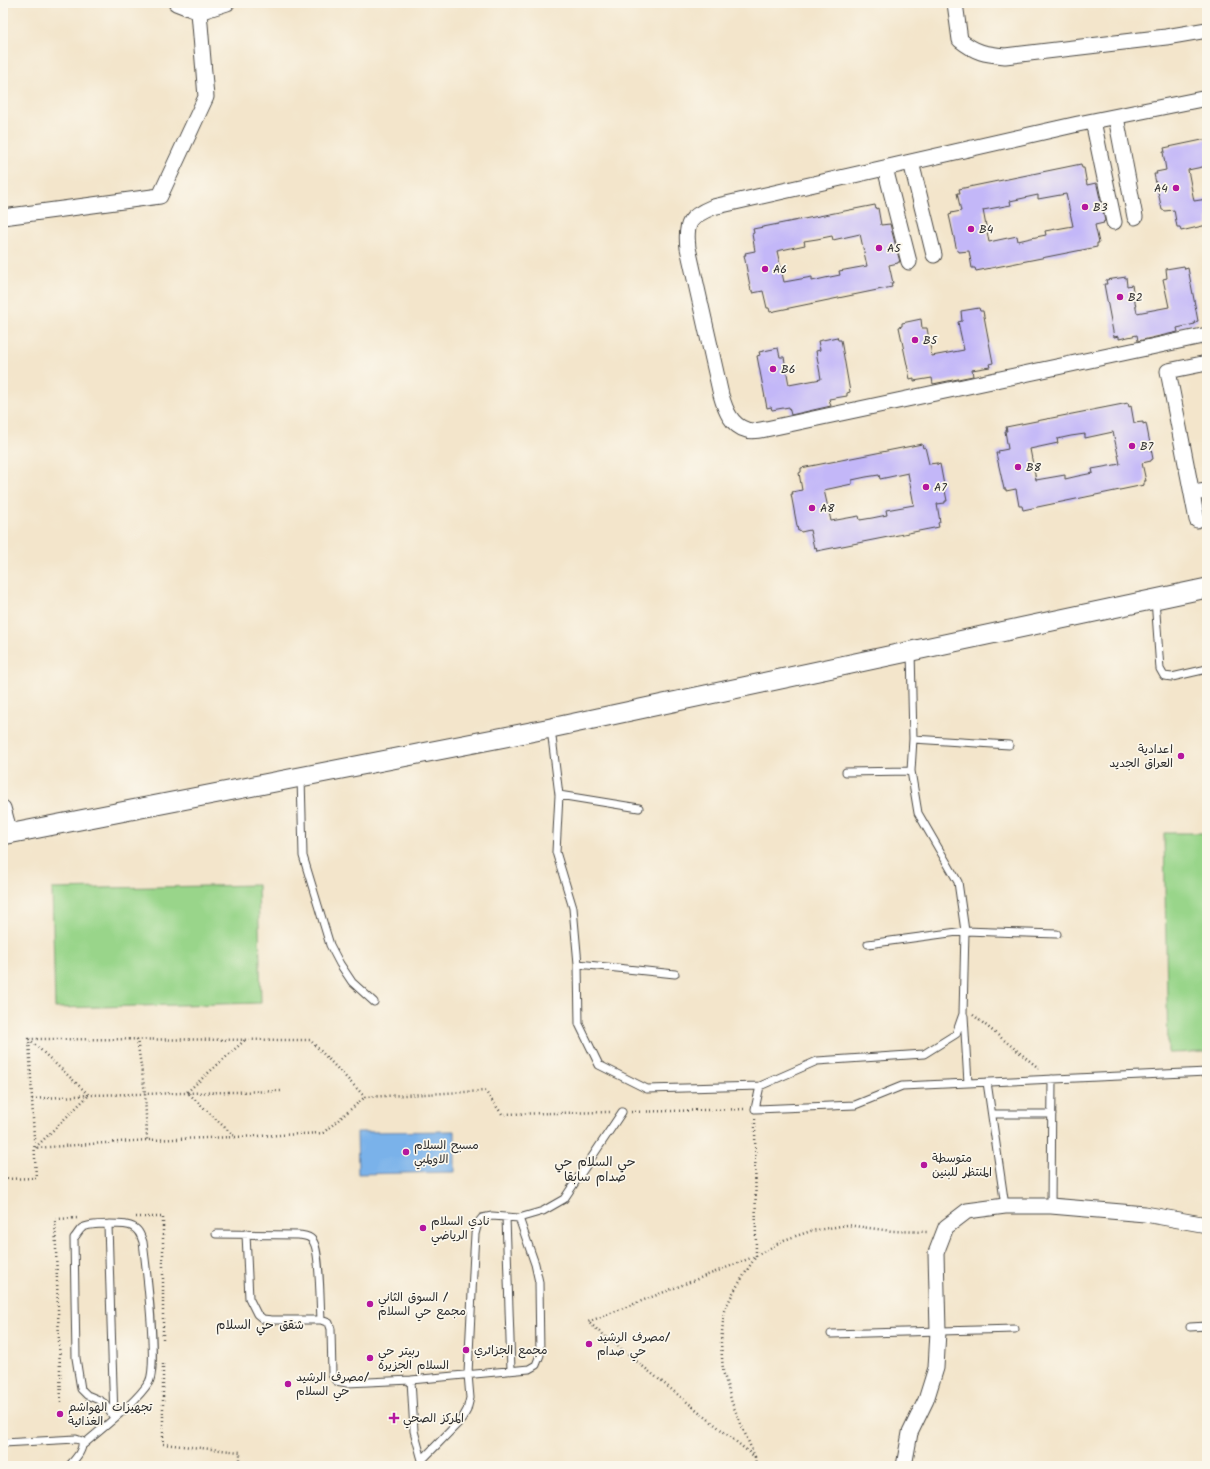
<svg xmlns="http://www.w3.org/2000/svg" width="1210" height="1469" viewBox="0 0 1210 1469" font-family="Kalam,'Playpen Sans Arabic',sans-serif">
	<style>
		.green { fill: #99d58a; stroke: #62805a }
		.water { fill: #7ab2ea; stroke: #526e8a }
		.building { fill: #c3b7f8; fill-rule: evenodd }
		.lines { fill: none; stroke-linecap: round; stroke-linejoin: round }
		.service-casing { stroke: #494743; stroke-width: 9 }
		.minor-casing { stroke: #494743; stroke-width: 17 }
		.tertiary-casing { stroke: #494743; stroke-width: 21 }
		.path { stroke: #494743; stroke-width: 2.5; stroke-dasharray: 1 3; stroke-linecap: butt }
		.service { stroke: #fff; stroke-width: 7 }
		.minor { stroke: #fff; stroke-width: 15 }
		.tertiary { stroke: #fff; stroke-width: 19 }
		.poi-dot { fill: #b5179e; stroke: #fbf7ec; stroke-width: 1.5 }
		.labels { text-anchor: middle; stroke-width: 3.5; stroke-linejoin: round; paint-order: stroke }
		.poi-label { font-size: 12px; fill: #2b2b2b; stroke: #fbf7ec; text-anchor: start }
		.neighbourhood-label { font-size: 13px; fill: #2b2b2b; stroke: #fbf7ec }
	</style>
	<rect width="100%" height="100%" fill="#fbf7ec"/>
	<filter id="ink" filterUnits="userSpaceOnUse"><feTurbulence type="fractalNoise" baseFrequency=".025" numOctaves="2"/><feDisplacementMap in="SourceGraphic" scale="8" xChannelSelector="R" yChannelSelector="G"/><feConvolveMatrix kernelMatrix="1 2 1 2 8 2 1 2 1" color-interpolation-filters="sRGB"/></filter>
	<filter id="wash" filterUnits="userSpaceOnUse"><feTurbulence type="fractalNoise" baseFrequency=".012" numOctaves="4" result="noise"/><feDisplacementMap in="SourceGraphic" scale="16" xChannelSelector="R" yChannelSelector="G"/><feGaussianBlur stdDeviation="0.9" result="paint"/><feColorMatrix in="noise" values="0 0 0 0 0 0 0 0 0 0 0 0 0 0 0 0 0 1.4 0 .05"/><feComposite in="paint" operator="in"/></filter>
	<g filter="url(#wash)">
		<rect width="100%" height="100%" fill="#f3e5cb"/>
		<!-- green -->
		<path class="green" d="M1164 833H1207V1052L1168 1053Z
			M258 885 261 1003 55 1008 52 889Z"/>
		<!-- water -->
		<path class="water" d="M455 1131V1172L358 1174 357 1132Z"/>
		<g id="blocks">
			<!-- building -->
			<path class="building" d="M1207 139V166L1188 170 1194 201 1207 199V225L1181 231 1180 227H1177L1174 210 1164 211V210H1162L1154 174H1157L1156 172 1166 170 1163 152H1165L1164 148Z
				M1081 164 1082 168H1084L1087 185 1096 183 1097 185 1105 221 1103 222 1104 223 1095 225 1099 243H1097V247L976 271 975 268H972L969 251 959 252V251H957L949 215 952 214 951 213 961 211 957 193H960L959 189ZM1066 194 1073 226 1045 231 1046 235 1031 238 1018 241 1017 236 989 242 983 210 1011 205 1010 201 1038 195V199Z
				M875 205 876 209 878 208 881 225 890 224 900 262H898V263L889 265 893 283H891L892 287 770 312 769 308H767L763 291 753 293V291H751L744 255H746L745 253 755 251 752 234 754 233 753 229ZM860 234 867 266 839 271 840 275 825 278 812 281V277L784 282 777 251 805 245 804 241 817 239 832 236 833 240Z
				M1184 266 1185 269 1188 268 1198 321 1194 322 1195 324 1177 328 1178 332 1138 341 1137 335 1119 339V336L1114 337 1104 284H1107L1106 280 1126 277 1127 286 1132 285 1137 313 1169 307 1163 279 1167 278 1166 269Z
				M979 308 980 311H983L993 363 989 364 990 367 972 370 973 376 933 384 932 378 914 381V378L910 379 899 327 902 326V323L921 319 922 328H927L932 356 964 350 958 322 962 321 961 311Z
				M837 337 838 340H841L850 392 847 393V396L829 399 831 406 791 415 789 407 772 410 771 407 767 408 757 356 760 355 759 352 778 348 780 357H784L789 385 821 379 816 351 820 350 818 341Z
				M1128 403 1129 407 1131 406 1134 423 1143 422V424L1146 423 1153 459 1151 460V461L1142 463 1146 481H1144V485L1023 510 1022 506H1019L1016 489 1006 491V489H1004L996 453H999L998 451 1008 449 1005 431H1007L1006 427ZM1113 432 1120 464 1092 469 1093 473 1078 476 1065 479V475L1036 480 1030 449 1058 443 1057 439 1071 436 1085 434V438Z
				M922 444 923 448 925 447 929 464 937 463V465L940 464 947 501H945V503L937 504 940 522 938 523 939 527 817 551 816 547 814 548 810 530 801 532 800 530 798 531 791 494H793L792 492 802 490 799 473 801 472V468ZM908 473 914 505 886 510 887 515 872 518 860 520 859 516 831 521 824 490 852 484V480L866 477 879 475 880 479Z"/>
		</g>
	</g>
	<g filter="url(#ink)">
		<use href="#blocks" fill-opacity="0" stroke="#494743" stroke-width="1"/>
		<g class="lines">
			<defs>
				<path id="service" d="M1155 599 1160 669 1164 676 1172 677 1207 669
					M551 729 559 795 556 852 573 908 578 964 579 1024 599 1065 647 1089 760 1086 817 1061 924 1054 956 1034 963 1014 965 931 958 882 918 813 911 771 913 739 911 651
					M913 739 1009 745
					M846 772 911 771
					M301 777 303 856 330 945 340 964 352 982 374 1002
					M559 795 639 808
					M868 944 965 931 1057 934
					M578 964 675 974
					M964 1016 968 1083
					M987 1082 1005 1206
					M760 1086 755 1109 855 1105 902 1086 1207 1072
					M992 1114H1052
					M1051 1206 1052 1079
					M506 1217 511 1370
					M108 1225 114 1418
					M216 1234 299 1235C305 1236 311 1236 314 1243 320 1254 320 1304 321 1320
					M246 1234 249 1298 257 1314 263 1319 272 1320H321L329 1323 331 1329 332 1375 336 1381 347 1383 411 1380 529 1369 536 1365 540 1355 539 1282 535 1264 519 1218
					M1190 1327 1207 1326
					M831 1334 1015 1329
					M411 1380 414 1431 422 1460
					M3 1443 76 1439 82 1441C84 1450 75 1459 69 1466
					M83 1445C101 1429 137 1402 149 1382 158 1366 146 1266 143 1242 141 1236 139 1230 133 1227 126 1223 89 1223 82 1228 79 1230 77 1235 74 1238L76 1358 81 1389 87 1395 99 1400 104 1403 114 1418
					M423 1466 422 1460 462 1419 467 1410 470 1398 468 1374 474 1252 475 1234 478 1223 482 1218 492 1216 519 1218 543 1211 564 1199 622 1112"/>
				<path id="minor" d="M176 3 199 12
					M955 3 960 40C976 53 985 54 1005 56L1166 37 1207 30
					M1207 98 1078 124 713 207C689 217 685 223 688 248L721 395C725 409 731 426 747 430 752 432 761 430 766 429L1207 335
					M1116 117 1135 217
					M1093 121 1114 222
					M911 162 934 255
					M885 168 909 262
					M3 217 160 196 206 97 199 12 227 3
					M1192 493 1207 491
					M1197 520 1168 371 1207 363
					M3 808 10 834
					M904 1466 910 1433 926 1400 936 1368 938 1331 936 1253 946 1227 967 1211 1005 1206H1051L1145 1214 1207 1225"/>
				<path id="tertiary" d="M3 835 551 728 1207 588"/>
			</defs>
			<!-- service casing -->
			<use href="#service" class="service-casing"/>
			<!-- minor casing -->
			<use href="#minor" class="minor-casing"/>
			<!-- tertiary casing -->
			<use href="#tertiary" class="tertiary-casing"/>
			<!-- path -->
			<path class="path" d="M973 1015 1041 1070
				M29 1039 89 1095 35 1148 147 1140 235 1137 187 1092 245 1040
				M137 1039 145 1093 147 1140
				M32 1099 89 1095 281 1091
				M631 1112 746 1109
				M755 1119 756 1256 588 1322 755 1457 756 1466
				M235 1137 323 1133 365 1097
				M3 1179 36 1178 29 1039 310 1040 365 1097 485 1091 502 1114 610 1112
				M136 1217H163V1339
				M163 1364V1444L240 1452V1466
				M61 1402 55 1219 79 1218
				M755 1457 732 1403 723 1371 721 1343 724 1311 734 1291 756 1256 784 1240 811 1231 847 1225 892 1231 929 1232"/>
			<!-- service -->
			<use href="#service" class="service"/>
			<!-- minor -->
			<use href="#minor" class="minor"/>
			<!-- tertiary -->
			<use href="#tertiary" class="tertiary"/>
		</g>
	</g>
	<!-- markers -->
	<g class="poi-dot">
		<circle cx="1176" cy="188" r="4"/>
		<circle cx="1085" cy="207" r="4"/>
		<circle cx="971" cy="229" r="4"/>
		<circle cx="879" cy="248" r="4"/>
		<circle cx="765" cy="269" r="4"/>
		<circle cx="1120" cy="297" r="4"/>
		<circle cx="915" cy="340" r="4"/>
		<circle cx="773" cy="369" r="4"/>
		<circle cx="1132" cy="446" r="4"/>
		<circle cx="1018" cy="467" r="4"/>
		<circle cx="926" cy="487" r="4"/>
		<circle cx="812" cy="508" r="4"/>
		<circle cx="1181" cy="756" r="4"/>
		<circle cx="406" cy="1152" r="4"/>
		<circle cx="924" cy="1165" r="4"/>
		<circle cx="423" cy="1228" r="4"/>
		<circle cx="370" cy="1304" r="4"/>
		<circle cx="589" cy="1344" r="4"/>
		<circle cx="466" cy="1350" r="4"/>
		<circle cx="370" cy="1358" r="4"/>
		<circle cx="288" cy="1384" r="4"/>
		<circle cx="60" cy="1414" r="4"/>
		<path d="M392 1412h4v4h4v4h-4v4h-4v-4h-4v-4h4z"/>
	</g>
	<g class="labels">
		<!-- poi labels -->
		<g class="poi-label">
			<text x="1168" y="192" text-anchor="end">A4</text>
			<text x="1093" y="211">B3</text>
			<text x="979" y="233">B4</text>
			<text x="887" y="252">A5</text>
			<text x="773" y="273">A6</text>
			<text x="1128" y="301">B2</text>
			<text x="923" y="344">B5</text>
			<text x="781" y="373">B6</text>
			<text x="1140" y="450">B7</text>
			<text x="1026" y="471">B8</text>
			<text x="934" y="491">A7</text>
			<text x="820" y="512">A8</text>
			<text x="1173" y="753" text-anchor="end">اعدادية<tspan x="1173" dy="14">العراق الجديد</tspan></text>
			<text x="414" y="1149">مسبح السلام<tspan x="414" dy="14">الاولمبي</tspan></text>
			<text x="932" y="1162">متوسطة<tspan x="932" dy="14">المنتظر للبنين</tspan></text>
			<text x="431" y="1225">نادي السلام<tspan x="431" dy="14">الرياضي</tspan></text>
			<text x="378" y="1301">السوق الثاني /<tspan x="378" dy="14">مجمع حي السلام</tspan></text>
			<text x="597" y="1341">مصرف الرشيد/<tspan x="597" dy="14">حي صدام</tspan></text>
			<text x="474" y="1354">مجمع الجزائري</text>
			<text x="378" y="1355">ربيتر حي<tspan x="378" dy="14">السلام الجزيره</tspan></text>
			<text x="296" y="1381">مصرف الرشيد/<tspan x="296" dy="14">حي السلام</tspan></text>
			<text x="68" y="1411">تجهيزات الهواشم<tspan x="68" dy="14">الغذائية</tspan></text>
			<text x="403" y="1422">المركز الصحي</text>
		</g>
		<!-- neighbourhood labels -->
		<g class="neighbourhood-label">
			<text x="595" y="1166">حي السلام حي<tspan x="595" dy="15">صدام سابقا</tspan></text>
			<text x="260" y="1329">شقق حي السلام</text>
		</g>
	</g>
	<!-- margin -->
	<rect width="1210" height="1469" fill="none" stroke="#fbf7ec" stroke-width="16"/>
</svg>
